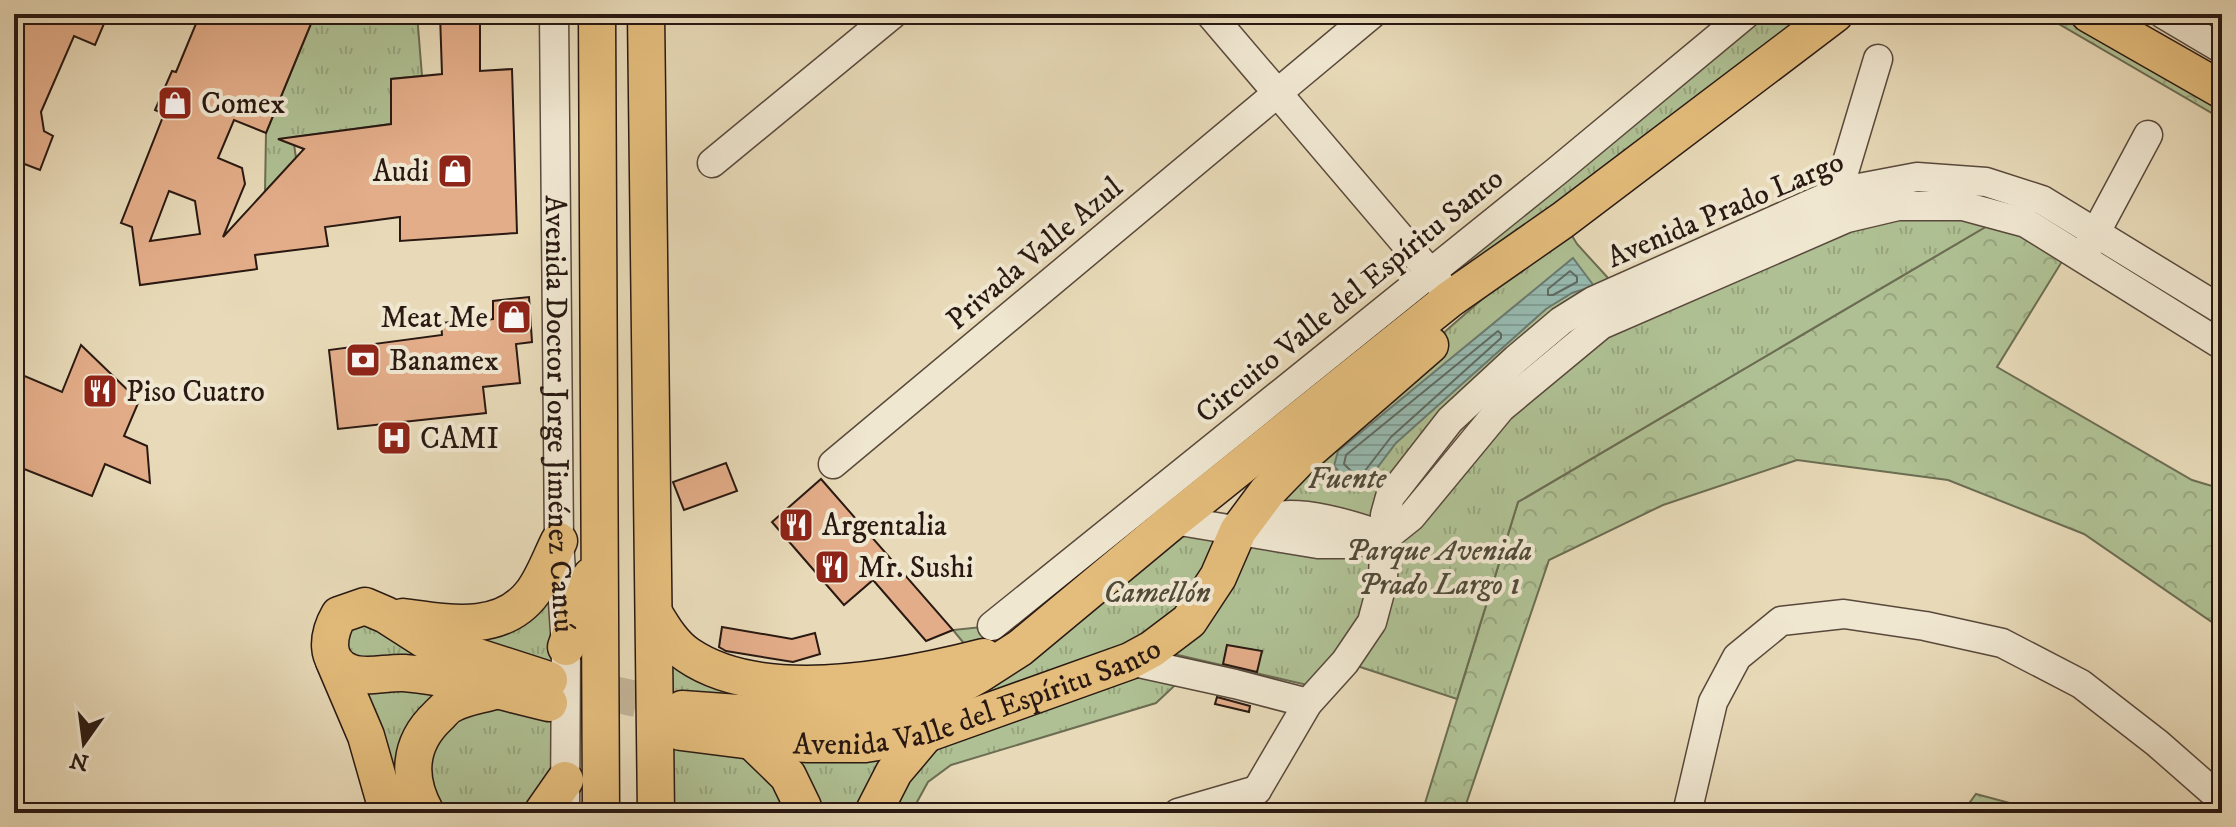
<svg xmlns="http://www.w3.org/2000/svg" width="2236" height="827" viewBox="0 0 2236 827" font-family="'IM FELL DW Pica',serif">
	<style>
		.grass { fill: url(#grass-dots); stroke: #6c6d53; stroke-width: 2 }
		.forest { fill: url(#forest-crowns); stroke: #6c6d53; stroke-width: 2 }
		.park { fill: url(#park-tufts); stroke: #6c6d53; stroke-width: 2; fill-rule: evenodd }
		.water { fill: url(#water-rules); stroke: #6b7a71; stroke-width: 2 }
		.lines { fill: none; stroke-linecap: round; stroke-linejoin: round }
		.shore { stroke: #606a61; stroke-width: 2 }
		.building { fill: #e3ad89; stroke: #291912; stroke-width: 2; fill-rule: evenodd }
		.major-tunnel { stroke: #c2b397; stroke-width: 36; stroke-dasharray: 36 18; stroke-linecap: butt }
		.minor-casing { stroke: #59493c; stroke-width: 31 }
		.major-casing { stroke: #291912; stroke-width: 39 }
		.minor { stroke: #f0e7d1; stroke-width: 28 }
		.major { stroke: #e4bd7c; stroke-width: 36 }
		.labels { text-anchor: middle; stroke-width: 8; stroke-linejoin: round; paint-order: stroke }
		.poi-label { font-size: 30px; fill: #291912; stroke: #f0e7d1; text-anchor: start }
		.street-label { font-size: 30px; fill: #291912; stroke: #f0e7d1 }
		.park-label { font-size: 30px; font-style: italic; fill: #514b39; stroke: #f0e7d1 }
	</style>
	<defs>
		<pattern id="grass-dots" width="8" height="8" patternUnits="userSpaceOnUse" patternTransform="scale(2)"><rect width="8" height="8" fill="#afc194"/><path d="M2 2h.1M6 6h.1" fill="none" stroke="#97a57f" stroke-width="1.8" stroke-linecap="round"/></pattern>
		<pattern id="forest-crowns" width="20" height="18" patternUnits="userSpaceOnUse" patternTransform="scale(2)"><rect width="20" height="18" fill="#afc194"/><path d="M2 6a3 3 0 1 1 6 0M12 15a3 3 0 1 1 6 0" fill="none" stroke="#97a57f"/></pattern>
		<pattern id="park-tufts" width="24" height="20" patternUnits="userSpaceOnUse" patternTransform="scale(2)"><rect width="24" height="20" fill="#afc194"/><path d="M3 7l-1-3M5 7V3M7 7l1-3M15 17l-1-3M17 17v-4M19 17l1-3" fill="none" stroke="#97a57f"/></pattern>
		<pattern id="water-rules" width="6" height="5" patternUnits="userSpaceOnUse" patternTransform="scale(2)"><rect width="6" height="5" fill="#97bab0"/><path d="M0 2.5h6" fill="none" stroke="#829f96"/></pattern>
	</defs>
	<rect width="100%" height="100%" fill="#e8dab8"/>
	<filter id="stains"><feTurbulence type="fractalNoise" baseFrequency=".0025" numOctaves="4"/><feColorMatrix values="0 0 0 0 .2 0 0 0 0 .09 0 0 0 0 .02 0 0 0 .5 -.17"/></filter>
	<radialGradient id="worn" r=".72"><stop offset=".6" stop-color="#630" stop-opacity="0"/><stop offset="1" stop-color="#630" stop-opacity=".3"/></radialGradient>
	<!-- grass -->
	<path class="grass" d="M1976 794 2036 810 2039 813H1962Z"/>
	<!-- forest -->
	<path class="forest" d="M2025 14H2089L2222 90V119L2057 23Z
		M1999 219 2066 255 1997 367 2192 480 2222 489V629L2084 534 1948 480 1797 460 1663 505 1549 560 1463 813H1422L1518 502Z"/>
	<!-- park -->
	<path class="park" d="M315 14H417L422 76 391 79V124L293 137 296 158 265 192 266 133Z
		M1746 14H1835L1563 221 1577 244 1619 290 1593 301 1388 496 1386 536 1571 348 1847 218 1999 219 1518 502 1457 699 1345 662 1320 688 1152 649 1188 673 1156 703 951 765 928 782 911 813H656L655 676 687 654 740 676 976 658 953 630 992 626ZM1511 274 1299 459 1238 531 1175 519Z
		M559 541 565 813H388L333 625 505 616Z"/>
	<!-- water -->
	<path class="water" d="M1573 258 1594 286 1572 293 1546 309 1396 443 1362 488 1348 482 1334 466 1338 451Z"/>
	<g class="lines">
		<!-- shore -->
		<path class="shore" d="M1570 271 1577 277V282L1553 295H1548V289Z
			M1498 331 1501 334V338L1391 437 1361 476 1357 477 1344 464 1346 455Z"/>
	</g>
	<!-- building -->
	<path class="building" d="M14 14H95L106 19 95 45 74 36 41 112 44 131 53 136 40 170 14 160Z
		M200 14H315L266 133 234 120 218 158 242 168 245 184 223 237 304 149 278 139 391 124V79L442 74 440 14H480V71L512 69 517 233 400 241V217L325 227 328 246 255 255 257 269 140 285 132 227 121 223 164 114 155 110 172 71 176 72ZM169 191 195 201 200 234 150 241Z
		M529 297 532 342 516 344 520 383 483 387 486 413 338 429 329 350 442 335 441 323 493 319V301Z
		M81 345 139 401 124 436 147 446 150 483 105 464 92 496 14 465V388L20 374 62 392Z
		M726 463 737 491 684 510 673 482Z
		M821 479 953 630 926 641 873 580 844 605 772 522Z
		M722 627 792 639 815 633 820 654 793 662 726 651 719 647Z
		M1227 645 1262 651 1257 672 1223 664Z
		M1217 697 1250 706 1249 712 1215 704Z"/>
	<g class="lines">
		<!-- major-tunnel -->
		<path class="major-tunnel" d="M549 680 682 709"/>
		<defs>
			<g id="minor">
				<path id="s1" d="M554 14 559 541 566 647 565 813"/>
				<path d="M1210 14 1440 284"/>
				<path d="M2163 14 2222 49"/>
				<path d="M712 163 893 14"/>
				<path d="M1838 192 1878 59"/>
				<path d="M2088 247 2148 135"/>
				<path d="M833 464 1372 14"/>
				<path d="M1174 520 1318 544H1350L1386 537 1411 517 1501 408 1601 325 1847 218 1898 206H1963L2026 223 2222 345"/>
				<path d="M1238 531C1248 527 1257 521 1267 518 1300 508 1352 525 1384 536"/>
				<path d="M992 626 1557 171 1746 14"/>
				<path d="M1130 661 1235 684 1308 703"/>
				<path d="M1257 790 1308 703 1345 662 1372 622 1383 581 1385 515 1390 497 1450 420 1516 359 1561 321 1593 301 1838 192 1917 177 1986 182 2042 200 2222 310"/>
				<path d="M1178 813 1257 790"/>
				<path d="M1687 813 1713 702 1737 657 1781 621 1844 614 1925 626 2002 643 2081 684 2157 743 2222 800"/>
			</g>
			<g id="major">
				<path d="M597 14 601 813"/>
				<path d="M646 14 656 813"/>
				<path d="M2089 14 2222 90"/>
				<path d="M654 613C663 628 673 645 688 655 763 706 902 678 984 657"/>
				<path d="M403 617C448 623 502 634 533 592 544 577 551 557 559 541"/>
				<path d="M566 647 591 576"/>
				<path d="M334 661 366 736 388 813"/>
				<path d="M549 680 425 640 386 615 365 606 339 615C328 634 323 662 349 672 365 679 387 672 404 673 453 677 502 692 549 703"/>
				<path d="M682 709 796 717 877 713 939 697 978 675 1020 648 1174 520 1450 299 1563 220 1835 14"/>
				<path id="s2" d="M681 732 752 741 808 744H865L926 734 1130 661 1152 649 1189 621 1218 577 1238 531 1267 492 1299 459 1430 345"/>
				<path d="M752 741 788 776 803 807V813"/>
				<path d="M426 813C407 779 408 744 438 716 442 712 447 706 452 704 464 697 481 695 494 691"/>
				<path d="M542 813 565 780"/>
				<path d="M873 813 894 772 926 734"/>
			</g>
		</defs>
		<!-- minor casing -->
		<use href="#minor" class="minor-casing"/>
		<!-- major casing -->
		<use href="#major" class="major-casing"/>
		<!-- minor -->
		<use href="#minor" class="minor"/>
		<!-- major -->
		<use href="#major" class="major"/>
	</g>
	<!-- icons -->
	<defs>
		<symbol id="shop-square" viewBox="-11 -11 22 22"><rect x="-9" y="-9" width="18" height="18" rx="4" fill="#8f2418" stroke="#f0e7d1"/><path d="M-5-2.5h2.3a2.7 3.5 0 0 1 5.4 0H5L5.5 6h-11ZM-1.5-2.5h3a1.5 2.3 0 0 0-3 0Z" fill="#fff"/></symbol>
		<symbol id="bank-square" viewBox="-11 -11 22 22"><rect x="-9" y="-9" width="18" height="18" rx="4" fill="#8f2418" stroke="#f0e7d1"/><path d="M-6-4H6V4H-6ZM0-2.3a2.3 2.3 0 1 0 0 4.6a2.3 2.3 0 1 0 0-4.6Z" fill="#fff"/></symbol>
		<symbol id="restaurant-square" viewBox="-11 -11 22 22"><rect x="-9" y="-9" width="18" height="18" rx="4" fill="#8f2418" stroke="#f0e7d1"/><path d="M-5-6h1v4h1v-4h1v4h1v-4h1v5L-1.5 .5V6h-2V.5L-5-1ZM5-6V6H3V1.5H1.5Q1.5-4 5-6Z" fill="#fff"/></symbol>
		<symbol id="hospital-square" viewBox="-11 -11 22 22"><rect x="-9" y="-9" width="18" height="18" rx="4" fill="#8f2418" stroke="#f0e7d1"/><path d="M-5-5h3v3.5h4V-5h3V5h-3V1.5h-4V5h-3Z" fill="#fff"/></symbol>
	</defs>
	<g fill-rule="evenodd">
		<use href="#shop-square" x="155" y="83" width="40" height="40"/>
		<use href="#shop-square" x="435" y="151" width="40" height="40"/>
		<use href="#shop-square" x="494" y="297" width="40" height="40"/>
		<use href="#bank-square" x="343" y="340" width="40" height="40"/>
		<use href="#restaurant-square" x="80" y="371" width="40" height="40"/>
		<use href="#hospital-square" x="374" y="418" width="40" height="40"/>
		<use href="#restaurant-square" x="776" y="505" width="40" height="40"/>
		<use href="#restaurant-square" x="812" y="547" width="40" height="40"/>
	</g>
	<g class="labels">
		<!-- poi labels -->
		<g class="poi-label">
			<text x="201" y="113">Comex</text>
			<text x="429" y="181" text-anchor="end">Audi</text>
			<text x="488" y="327" text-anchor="end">Meat Me</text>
			<text x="389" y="370">Banamex</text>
			<text x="126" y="401">Piso Cuatro</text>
			<text x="420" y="448">CAMI</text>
			<text x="822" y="535">Argentalia</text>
			<text x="858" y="577">Mr. Sushi</text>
		</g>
		<!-- street labels -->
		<g class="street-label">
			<text transform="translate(1725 209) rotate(-23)" y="10">Avenida Prado Largo</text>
			<text transform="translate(1034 253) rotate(-40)" y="10">Privada Valle Azul</text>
			<text transform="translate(1349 295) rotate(-39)" y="10">Circuito Valle del Espíritu Santo</text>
			<text dy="10" stroke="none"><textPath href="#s1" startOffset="400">Avenida Doctor Jorge Jiménez Cantú</textPath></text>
			<text dy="10" stroke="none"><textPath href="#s2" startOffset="304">Avenida Valle del Espíritu Santo</textPath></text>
		</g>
		<!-- park labels -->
		<g class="park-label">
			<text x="1347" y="488">Fuente</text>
			<text x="1439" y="560">Parque Avenida<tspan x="1439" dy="34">Prado Largo 1</tspan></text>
			<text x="1157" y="602">Camellón</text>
		</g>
	</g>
	<!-- margin -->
	<rect width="2236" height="827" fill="none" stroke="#e8dab8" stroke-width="48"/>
	<rect x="16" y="16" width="2204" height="795" fill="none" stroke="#291912" stroke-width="4"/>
	<rect x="24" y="24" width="2188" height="779" fill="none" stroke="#291912" stroke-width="2"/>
	<!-- north arrow -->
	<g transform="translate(84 743) rotate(194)" stroke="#f0e7d1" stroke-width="6" paint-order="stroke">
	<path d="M0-6L14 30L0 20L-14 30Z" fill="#291912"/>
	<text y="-12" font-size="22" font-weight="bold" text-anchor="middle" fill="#291912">N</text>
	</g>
	<rect width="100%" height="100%" filter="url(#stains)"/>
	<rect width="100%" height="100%" fill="url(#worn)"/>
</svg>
